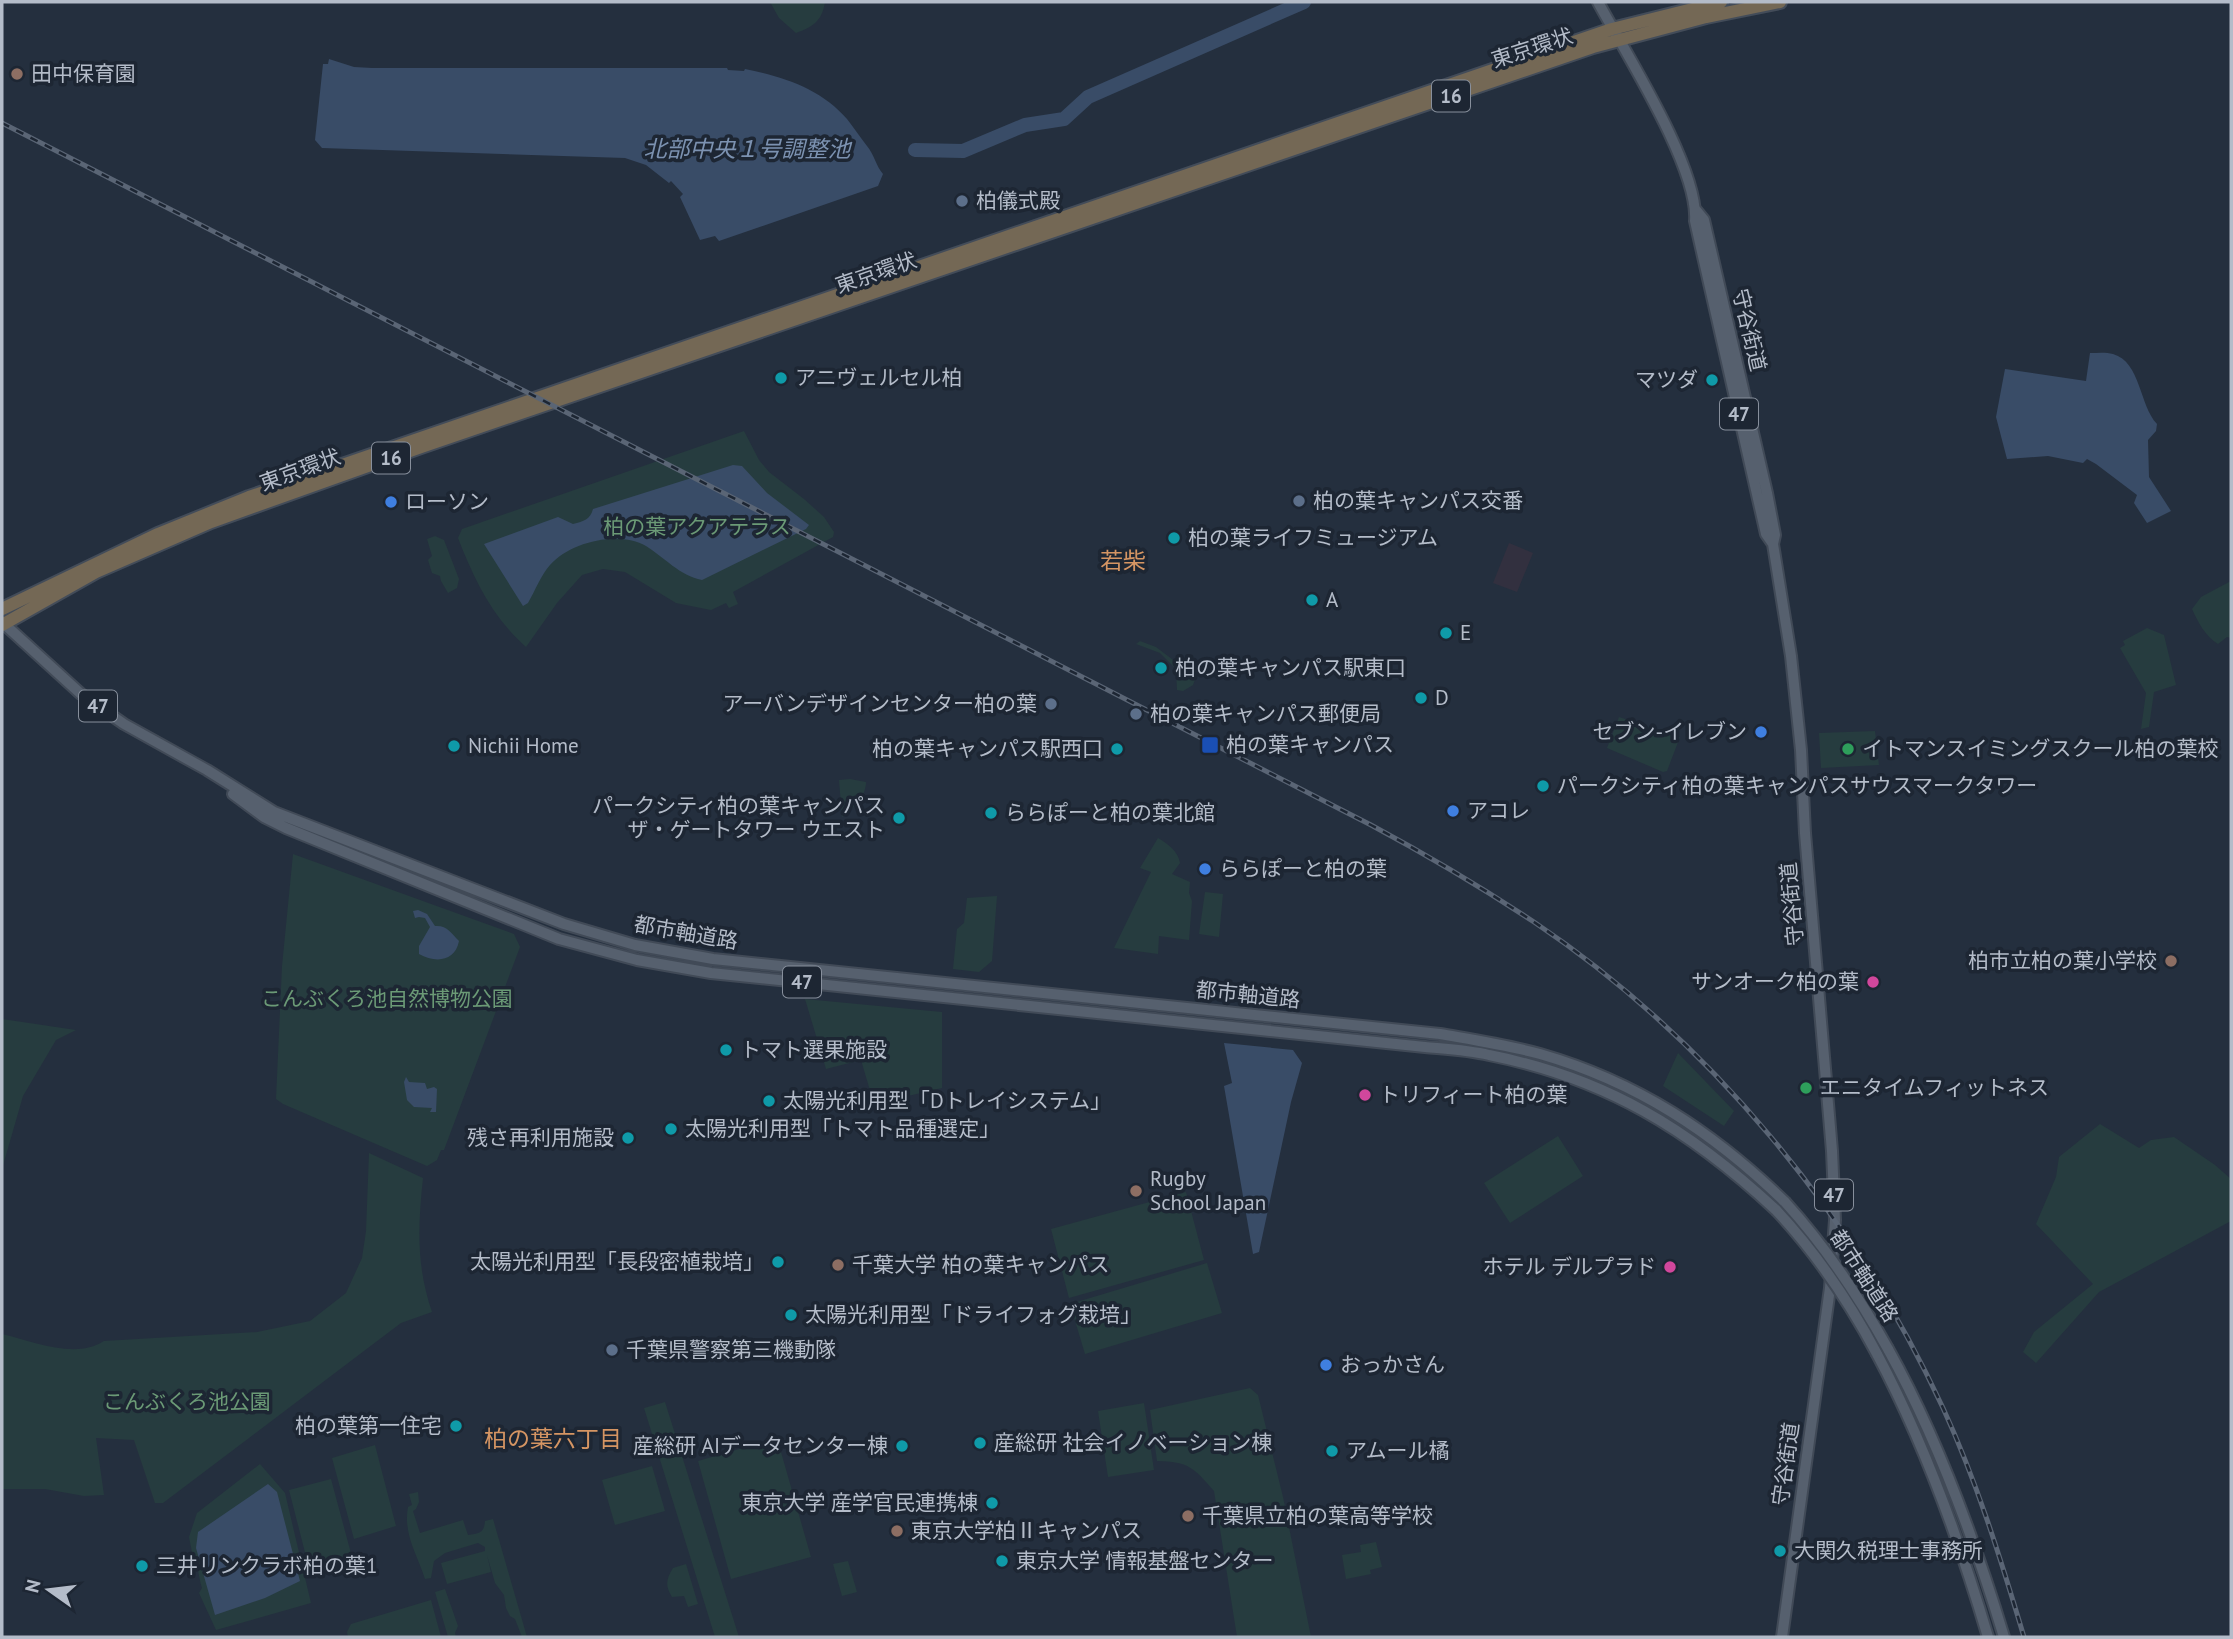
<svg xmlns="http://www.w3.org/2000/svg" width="2233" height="1639" viewBox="0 0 2233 1639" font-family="'PT Sans','Noto Sans JP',sans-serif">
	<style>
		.medical { fill: #32303f }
		.green { fill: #263c3f }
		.water { fill: #394c67 }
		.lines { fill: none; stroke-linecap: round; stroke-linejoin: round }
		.river { stroke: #394c67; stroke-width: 14 }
		.primary-casing { stroke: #414a57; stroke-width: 14 }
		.highway-casing { stroke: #434c59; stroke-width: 16 }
		.primary { stroke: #56606e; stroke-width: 10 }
		.highway { stroke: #746855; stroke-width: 12 }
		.rail-casing { stroke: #5a6575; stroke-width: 5 }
		.rail { stroke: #1d2633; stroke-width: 2.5; stroke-dasharray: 8; stroke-linecap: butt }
		.primary-bridge-casing { stroke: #414a57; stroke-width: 14; stroke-linecap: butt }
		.primary-bridge { stroke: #56606e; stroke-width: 10 }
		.education-dot { fill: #8d6e63; stroke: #1d2633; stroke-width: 2.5 }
		.service-dot { fill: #5c6f8a; stroke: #1d2633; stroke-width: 2.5 }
		.culture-dot { fill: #0f9aa8; stroke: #1d2633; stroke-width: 2.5 }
		.shop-dot { fill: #3f7fe0; stroke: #1d2633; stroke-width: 2.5 }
		.transit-dot { fill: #1a4fb4; stroke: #1d2633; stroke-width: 2.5 }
		.leisure-dot { fill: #2e9e5b; stroke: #1d2633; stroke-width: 2.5 }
		.hotel-dot { fill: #d1479c; stroke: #1d2633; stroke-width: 2.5 }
		.labels { text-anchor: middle; stroke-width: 7; stroke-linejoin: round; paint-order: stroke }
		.shield { fill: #1d2633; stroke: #878f9c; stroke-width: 2 }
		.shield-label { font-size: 19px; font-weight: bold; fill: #b4bcc9 }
		.street-label { font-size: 21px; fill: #b4bcc9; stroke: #1d2633 }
		.poi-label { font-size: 21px; fill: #b4bcc9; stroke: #1d2633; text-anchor: start }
		.park-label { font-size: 21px; fill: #6b9a76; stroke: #1d2633 }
		.water-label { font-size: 23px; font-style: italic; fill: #7c92b1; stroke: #1d2633 }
		.neighbourhood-label { font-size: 23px; fill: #d59563; stroke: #1d2633 }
	</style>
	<rect width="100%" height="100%" fill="#242f3e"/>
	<!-- medical -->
	<path class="medical" d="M1509 543 1533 553 1517 592 1493 583Z"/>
	<!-- green -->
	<path class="green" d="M770 2H825C822 21 813 27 796 33L779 18Z
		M744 431 759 460 769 472 804 499 824 517 834 532 833 537 733 592 738 604 729 608 726 603 711 610 676 603 625 572 603 569 582 575 557 603 526 647C492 617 474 579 458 538L462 529Z
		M435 536 444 540 459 579 457 588 448 593 441 581 440 576 432 573 428 560 432 556 427 539Z
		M2231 581V638L2227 637 2218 644C2205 636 2198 622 2192 609L2201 597Z
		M2147 628 2164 635 2176 685 2154 692 2149 727 2141 729 2146 693 2120 648 2125 645 2123 641Z
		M1140 641 1156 647 1181 666 1190 668 1197 674 1193 685 1183 691 1177 690 1176 669 1160 653 1136 644Z
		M1619 717 1680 737 1667 771 1663 772 1607 748Z
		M1875 731 1879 765 1821 768 1819 733Z
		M850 779 866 782C866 797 853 809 842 817L839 780Z
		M1158 838C1168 844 1178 851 1180 863L1172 874 1190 882 1189 893 1192 901 1189 940 1159 936 1158 954 1114 948 1151 872 1140 868Z
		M293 854 514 934 520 947 444 1150H441L437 1160 427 1166 283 1104 276 1099 282 966Z
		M1205 892 1223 894 1219 937 1199 934Z
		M997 896 992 961 979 972 953 969 957 929 964 923 967 898Z
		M805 999 942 1012V1088L874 1104 861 1060 826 1069Z
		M2 1019 76 1030 56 1040 23 1096 2 1169Z
		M1678 1053 1734 1111 1724 1126 1663 1086Z
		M2100 1124 2139 1148 2151 1140 2174 1137 2215 1165 2231 1179V1221L2099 1292 2036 1363 2023 1352 2034 1332 2093 1284 2036 1224 2056 1177 2059 1157Z
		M1558 1136 1583 1176 1510 1223 1484 1183Z
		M369 1153 423 1178C418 1226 416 1265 432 1312L401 1323 163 1503H155L134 1440 96 1438 104 1495 84 1496 45 1489H2V1334C33 1341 75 1360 104 1341L257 1332 310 1321 346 1293 362 1258 366 1231Z
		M1186 1192 1204 1260 1069 1298 1051 1229Z
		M1207 1263 1222 1313 1085 1354 1070 1304Z
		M1250 1388 1258 1395 1283 1497 1311 1637H1237L1214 1491C1193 1467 1189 1462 1157 1461L1150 1410Z
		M665 1402 739 1637H715L644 1408Z
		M1144 1403 1154 1470 1108 1477 1098 1411Z
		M777 1438 811 1557 731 1579 698 1461Z
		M375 1445 396 1526 354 1539 332 1458Z
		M260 1464 285 1493 311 1603 216 1630 199 1593 202 1588C198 1576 198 1564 194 1552H192L189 1537 197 1513Z
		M652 1466 665 1511 615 1525 602 1480Z
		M331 1479 352 1557 309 1568 289 1490Z
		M418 1492 419 1502 416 1509 413 1511 420 1533 463 1520 468 1535C479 1533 484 1534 485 1521L493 1519 527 1637H522L515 1619 510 1616 506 1608 504 1595 495 1583 487 1555 491 1572 447 1584 441 1563 485 1551V1547L478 1543 445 1553 434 1561 431 1578 425 1579C417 1554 403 1534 408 1507L412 1505 409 1494Z
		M1376 1542 1382 1567 1370 1570 1371 1574 1346 1579 1342 1555 1361 1552 1360 1545Z
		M848 1561 857 1592 842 1596 833 1564Z
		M686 1564 698 1604 688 1607 684 1596 672 1597C665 1586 666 1579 673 1568Z
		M445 1589 458 1626 455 1633 456 1637H448L435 1592Z
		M431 1600 441 1637H348L347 1632 351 1624Z"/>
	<!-- water -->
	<path class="water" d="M329 59 354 67 372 68H727L728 70 744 71 745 69C782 76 822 89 847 119 854 128 860 137 867 146 874 154 876 166 883 174L878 186 719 241 715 236 700 240 680 197 683 194 671 181 669 183 646 165 625 158 322 148 315 140 323 64H328Z
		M2090 353C2097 353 2106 352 2113 354 2141 362 2139 405 2157 424L2156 431 2148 440 2149 477 2171 511 2147 523 2134 503 2137 495 2096 464 2087 459 2083 463 2048 456 2007 459 1996 417 2005 369 2086 381Z
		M733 465 742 466 767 493 809 525 806 529 702 580C680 576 664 557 646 546 619 530 570 542 550 565 541 575 535 591 528 603L523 606 484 544 558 517 573 524C584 521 590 520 593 509Z
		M418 910 427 914 435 926C447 925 451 933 459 941 455 962 435 963 419 954V946L430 927 425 918 419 917 415 918 413 911Z
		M1224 1043 1293 1050 1302 1063 1291 1102 1259 1252 1253 1254 1224 1086 1232 1083Z
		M406 1077 409 1082 425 1083 427 1089 434 1087 437 1089 436 1112H430L432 1108 414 1107 407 1100 404 1082Z
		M268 1484 277 1492 300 1581 265 1598 215 1615 196 1548 198 1532Z"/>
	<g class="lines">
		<!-- river -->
		<path class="river" d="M915 150 963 151 1025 125 1064 119 1088 97 1304 2"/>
		<defs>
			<path id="primary" d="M1598 2C1625 52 1699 168 1695 221L1766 534 1773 544
				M1695 209 1704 220 1767 493 1775 535 1773 544 1791 656 1801 750 1805 833 1832 1151 1835 1220 1830 1288 1782 1637
				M2 622 81 694 124 724 207 770 274 812 564 924 635 945 713 959 1440 1034C1474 1040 1507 1045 1540 1054 1637 1082 1713 1132 1785 1202
				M233 794 264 817 286 828 559 939 637 960 711 973 1425 1047C1447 1049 1468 1050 1489 1055 1606 1078 1690 1130 1776 1210
				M1888 1349C1938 1439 1974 1538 2004 1637
				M1877 1354C1925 1444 1959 1539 1988 1637"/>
			<path id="highway" d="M2 609 158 534 249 497 1612 29 1721 2
				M2 625 96 572 211 522 421 447 1593 47 1706 17 1780 2"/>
		</defs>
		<!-- primary casing -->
		<use href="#primary" class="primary-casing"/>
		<!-- highway casing -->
		<use href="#highway" class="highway-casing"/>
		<!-- primary -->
		<use href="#primary" class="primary"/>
		<!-- highway -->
		<use href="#highway" class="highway"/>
		<defs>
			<path id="rail" d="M2 123 1371 825C1427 855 1481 887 1534 922 1710 1040 1854 1216 1943 1408 1977 1482 2001 1560 2024 1637"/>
		</defs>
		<!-- rail casing -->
		<use href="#rail" class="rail-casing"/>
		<!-- rail -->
		<use href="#rail" class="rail"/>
		<defs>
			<path id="primary-bridge" d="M1785 1202C1826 1247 1858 1295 1888 1349
				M1776 1210C1817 1254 1849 1301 1877 1354"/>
		</defs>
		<!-- primary-bridge casing -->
		<use href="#primary-bridge" class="primary-bridge-casing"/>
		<!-- primary-bridge -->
		<use href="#primary-bridge" class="primary-bridge"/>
	</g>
	<!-- markers -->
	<g class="education-dot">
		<circle cx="17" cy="74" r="7"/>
		<circle cx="2171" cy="961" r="7"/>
		<circle cx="1136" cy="1191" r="7"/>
		<circle cx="838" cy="1265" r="7"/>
		<circle cx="1188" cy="1516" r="7"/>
		<circle cx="897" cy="1531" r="7"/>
	</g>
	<g class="service-dot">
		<circle cx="962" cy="201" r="7"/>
		<circle cx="1299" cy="501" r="7"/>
		<circle cx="1051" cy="704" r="7"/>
		<circle cx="1136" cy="714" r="7"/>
		<circle cx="612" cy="1350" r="7"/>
	</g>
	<g class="culture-dot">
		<circle cx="781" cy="378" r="7"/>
		<circle cx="1712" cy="380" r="7"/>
		<circle cx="1174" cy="538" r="7"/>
		<circle cx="1312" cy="600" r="7"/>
		<circle cx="1446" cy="633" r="7"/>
		<circle cx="1161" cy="668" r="7"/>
		<circle cx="1421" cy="698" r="7"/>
		<circle cx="454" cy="746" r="7"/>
		<circle cx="1117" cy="749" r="7"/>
		<circle cx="1543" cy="786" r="7"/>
		<circle cx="991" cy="813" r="7"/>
		<circle cx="899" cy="818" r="7"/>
		<circle cx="726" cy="1050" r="7"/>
		<circle cx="769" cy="1101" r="7"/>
		<circle cx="671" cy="1129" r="7"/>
		<circle cx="628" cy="1138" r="7"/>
		<circle cx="778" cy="1262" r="7"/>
		<circle cx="791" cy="1315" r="7"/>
		<circle cx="456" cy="1426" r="7"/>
		<circle cx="980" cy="1443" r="7"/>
		<circle cx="902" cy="1446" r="7"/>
		<circle cx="1332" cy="1451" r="7"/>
		<circle cx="992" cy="1503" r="7"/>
		<circle cx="1780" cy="1551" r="7"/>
		<circle cx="1002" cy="1561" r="7"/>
		<circle cx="142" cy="1566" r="7"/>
	</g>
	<g class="shop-dot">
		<circle cx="391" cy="502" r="7"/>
		<circle cx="1761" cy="732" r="7"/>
		<circle cx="1453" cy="811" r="7"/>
		<circle cx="1205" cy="869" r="7"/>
		<circle cx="1326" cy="1365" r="7"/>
	</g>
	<rect class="transit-dot" x="1201" y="736" width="18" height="18" rx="3.5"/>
	<g class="leisure-dot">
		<circle cx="1848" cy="749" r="7"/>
		<circle cx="1806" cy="1088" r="7"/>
	</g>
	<g class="hotel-dot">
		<circle cx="1873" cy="982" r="7"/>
		<circle cx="1365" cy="1095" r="7"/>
		<circle cx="1670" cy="1267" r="7"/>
	</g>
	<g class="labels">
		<!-- shield labels -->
		<g class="shield">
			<rect x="1432" y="80.5" width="38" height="31" rx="5"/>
			<rect x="1720" y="398.5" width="38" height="31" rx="5"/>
			<rect x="372" y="442.5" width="38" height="31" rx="5"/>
			<rect x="79" y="690.5" width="38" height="31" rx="5"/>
			<rect x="783" y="966.5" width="38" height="31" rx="5"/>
			<rect x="1815" y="1179.5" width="38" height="31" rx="5"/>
		</g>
		<g class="shield-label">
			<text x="1451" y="103">16</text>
			<text x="1739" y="421">47</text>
			<text x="391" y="465">16</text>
			<text x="98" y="713">47</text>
			<text x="802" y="989">47</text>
			<text x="1834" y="1202">47</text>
		</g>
		<!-- street labels -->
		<g class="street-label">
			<text transform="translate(1532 48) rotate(-18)" y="7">東京環状</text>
			<text transform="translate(876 273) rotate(-19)" y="7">東京環状</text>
			<text transform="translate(1749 330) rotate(77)" y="7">守谷街道</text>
			<text transform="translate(300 470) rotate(-20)" y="7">東京環状</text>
			<text transform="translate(1792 904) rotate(-95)" y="7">守谷街道</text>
			<text transform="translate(686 933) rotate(10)" y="7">都市軸道路</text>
			<text transform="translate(1248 995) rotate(6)" y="7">都市軸道路</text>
			<text transform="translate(1864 1276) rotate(57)" y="7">都市軸道路</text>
			<text transform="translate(1786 1464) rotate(-82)" y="7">守谷街道</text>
		</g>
		<!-- poi labels -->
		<g class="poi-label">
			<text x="31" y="81">田中保育園</text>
			<text x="976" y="208">柏儀式殿</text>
			<text x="795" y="385">アニヴェルセル柏</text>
			<text x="1698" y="387" text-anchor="end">マツダ</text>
			<text x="1313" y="508">柏の葉キャンパス交番</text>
			<text x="405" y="509">ローソン</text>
			<text x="1188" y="545">柏の葉ライフミュージアム</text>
			<text x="1326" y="607">A</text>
			<text x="1460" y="640">E</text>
			<text x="1175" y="675">柏の葉キャンパス駅東口</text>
			<text x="1435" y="705">D</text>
			<text x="1037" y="711" text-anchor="end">アーバンデザインセンター柏の葉</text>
			<text x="1150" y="721">柏の葉キャンパス郵便局</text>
			<text x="1747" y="739" text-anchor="end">セブン-イレブン</text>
			<text x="1226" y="752">柏の葉キャンパス</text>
			<text x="468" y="753">Nichii Home</text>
			<text x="1103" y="756" text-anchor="end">柏の葉キャンパス駅西口</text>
			<text x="1862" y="756">イトマンスイミングスクール柏の葉校</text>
			<text x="1557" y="793">パークシティ柏の葉キャンパスサウスマークタワー</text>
			<text x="885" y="813" text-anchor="end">パークシティ柏の葉キャンパス<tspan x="885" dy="24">ザ・ゲートタワー ウエスト</tspan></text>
			<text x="1467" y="818">アコレ</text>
			<text x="1005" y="820">ららぽーと柏の葉北館</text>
			<text x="1219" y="876">ららぽーと柏の葉</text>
			<text x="2157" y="968" text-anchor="end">柏市立柏の葉小学校</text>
			<text x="1859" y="989" text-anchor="end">サンオーク柏の葉</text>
			<text x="740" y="1057">トマト選果施設</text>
			<text x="1820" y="1095">エニタイムフィットネス</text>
			<text x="1379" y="1102">トリフィート柏の葉</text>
			<text x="783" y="1108">太陽光利用型「Dトレイシステム」</text>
			<text x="685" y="1136">太陽光利用型「トマト品種選定」</text>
			<text x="614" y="1145" text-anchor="end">残さ再利用施設</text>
			<text x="1150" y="1186">Rugby<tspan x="1150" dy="24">School Japan</tspan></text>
			<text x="764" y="1269" text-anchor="end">太陽光利用型「長段密植栽培」</text>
			<text x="852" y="1272">千葉大学 柏の葉キャンパス</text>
			<text x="1656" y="1274" text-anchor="end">ホテル デルプラド</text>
			<text x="805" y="1322">太陽光利用型「ドライフォグ栽培」</text>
			<text x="626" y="1357">千葉県警察第三機動隊</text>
			<text x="1340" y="1372">おっかさん</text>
			<text x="442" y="1433" text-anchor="end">柏の葉第一住宅</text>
			<text x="994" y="1450">産総研 社会イノベーション棟</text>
			<text x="888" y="1453" text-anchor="end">産総研 AIデータセンター棟</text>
			<text x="1346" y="1458">アムール橘</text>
			<text x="978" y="1510" text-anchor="end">東京大学 産学官民連携棟</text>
			<text x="1202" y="1523">千葉県立柏の葉高等学校</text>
			<text x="911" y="1538">東京大学柏Ⅱキャンパス</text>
			<text x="1794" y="1558">大関久税理士事務所</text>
			<text x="1016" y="1568">東京大学 情報基盤センター</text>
			<text x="156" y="1573">三井リンクラボ柏の葉1</text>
		</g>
		<!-- park labels -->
		<g class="park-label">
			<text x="697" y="534">柏の葉アクアテラス</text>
			<text x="387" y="1006">こんぶくろ池自然博物公園</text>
			<text x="187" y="1409">こんぶくろ池公園</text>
		</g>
		<!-- water labels -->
		<g class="water-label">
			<text x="747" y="157">北部中央１号調整池</text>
		</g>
		<!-- neighbourhood labels -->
		<g class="neighbourhood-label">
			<text x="1123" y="569">若柴</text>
			<text x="553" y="1447">柏の葉六丁目</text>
		</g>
	</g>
	<!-- border -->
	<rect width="2233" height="1639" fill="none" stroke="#b4bcc9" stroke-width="7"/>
	<!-- north arrow -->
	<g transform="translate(49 1590) rotate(284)" stroke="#1d2633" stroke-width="5" paint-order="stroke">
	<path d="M0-5L12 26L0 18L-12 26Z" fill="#b4bcc9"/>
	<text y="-10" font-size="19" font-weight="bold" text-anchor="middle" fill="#b4bcc9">N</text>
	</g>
</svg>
